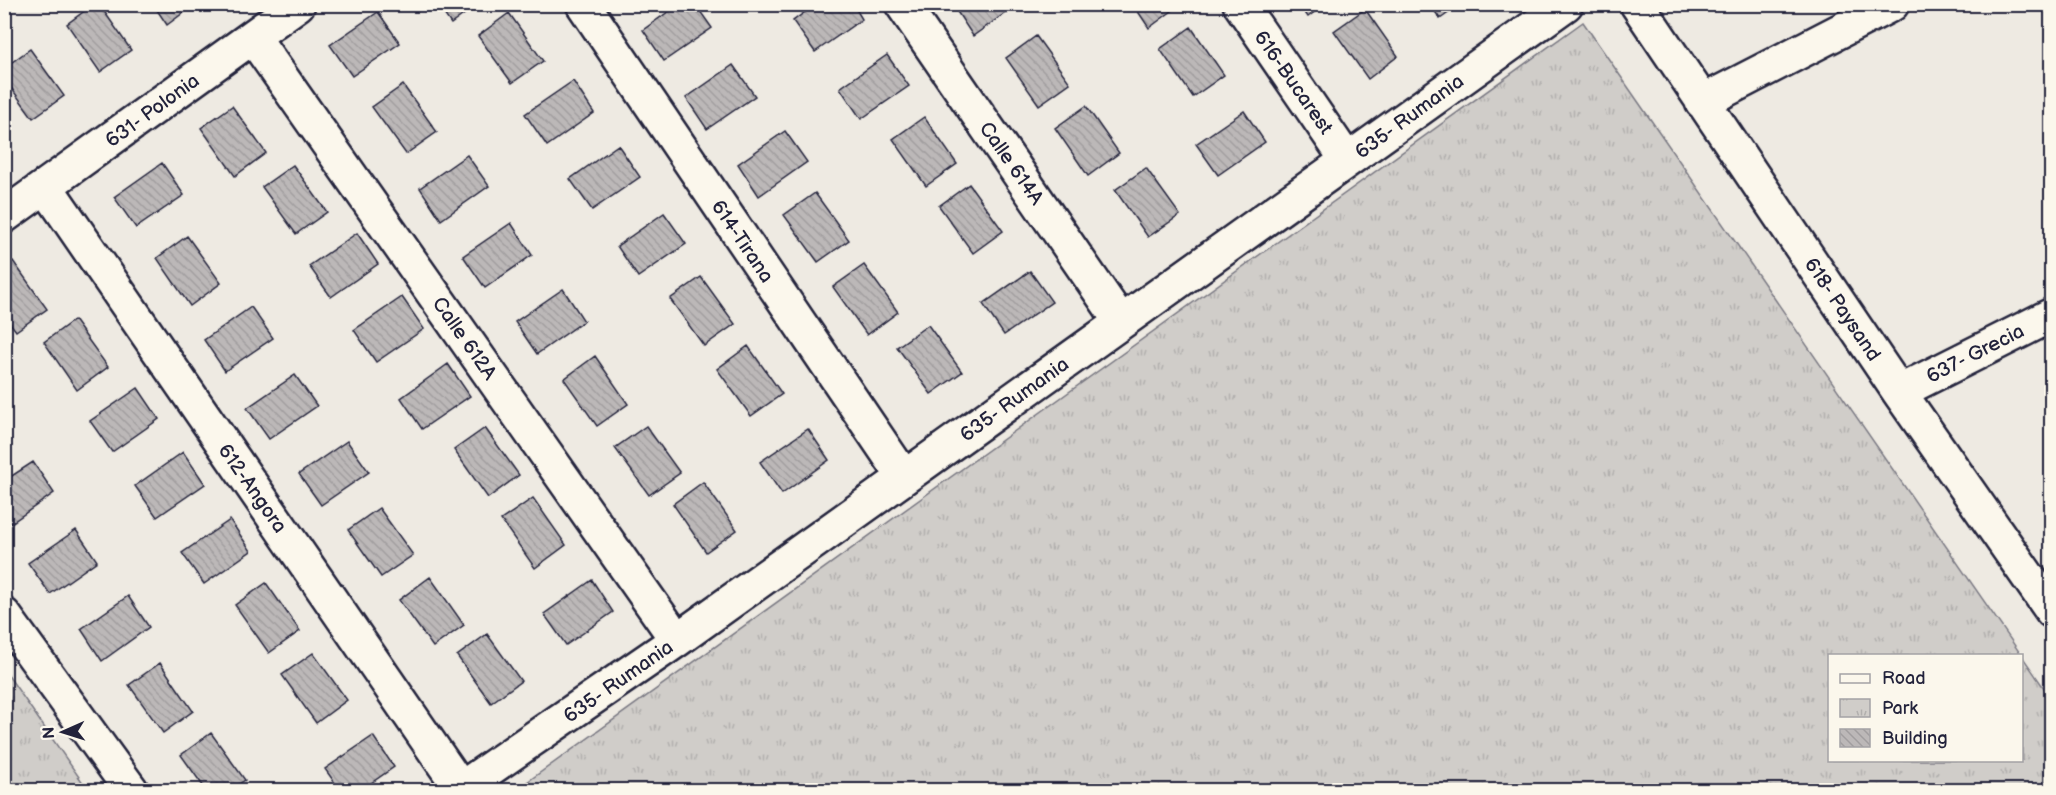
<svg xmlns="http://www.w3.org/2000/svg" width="2056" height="795" viewBox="0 0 2056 795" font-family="'Balsamiq Sans',sans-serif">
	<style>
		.park { fill: url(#park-tufts); stroke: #797882; stroke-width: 1.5; fill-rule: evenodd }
		.building { fill: url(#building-back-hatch); stroke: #22223b; stroke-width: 1.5 }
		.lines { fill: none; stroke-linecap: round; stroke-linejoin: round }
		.minor-casing { stroke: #22223b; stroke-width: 38 }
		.minor { stroke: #fbf7ec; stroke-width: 33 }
		.labels { text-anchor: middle; stroke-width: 6; stroke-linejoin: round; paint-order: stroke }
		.street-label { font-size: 20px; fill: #22223b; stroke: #fbf7ec }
	</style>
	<defs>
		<pattern id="park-tufts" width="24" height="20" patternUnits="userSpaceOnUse" patternTransform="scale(1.5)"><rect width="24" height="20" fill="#d0cdc9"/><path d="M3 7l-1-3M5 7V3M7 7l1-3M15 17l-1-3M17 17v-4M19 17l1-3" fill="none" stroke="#b2b0ae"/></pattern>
		<pattern id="building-back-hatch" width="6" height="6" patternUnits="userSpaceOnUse" patternTransform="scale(1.5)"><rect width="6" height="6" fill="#bcb8b8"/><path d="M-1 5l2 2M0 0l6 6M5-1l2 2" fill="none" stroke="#a19e9f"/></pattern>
	</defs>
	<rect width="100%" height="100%" fill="#eeeae2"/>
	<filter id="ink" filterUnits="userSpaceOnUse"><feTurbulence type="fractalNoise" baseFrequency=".0167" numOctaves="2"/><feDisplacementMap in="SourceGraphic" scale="12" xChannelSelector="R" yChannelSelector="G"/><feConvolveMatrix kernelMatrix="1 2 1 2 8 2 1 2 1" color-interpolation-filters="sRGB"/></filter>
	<g filter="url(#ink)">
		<!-- park -->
		<path class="park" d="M1583 22 2051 698V790H516ZM1830 656H2022V760H1830Z
			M5 671 88 790H5Z"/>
		<!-- building -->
		<path class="building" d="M94 4H99L131 50 100 72 67 24Z
			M153 4H195L167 25Z
			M437 4H478L451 24Z
			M679 4H695L712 28 664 61 643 30Z
			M816 4H853L862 19 815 52 793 21Z
			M952 4H1018L973 36Z
			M1133 4H1179L1180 5 1149 28Z
			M1299 4H1325L1308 17Z
			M1430 4H1461L1440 19Z
			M1365 9 1398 56 1368 79 1334 31Z
			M378 12 400 43 352 76 330 45Z
			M509 13 543 61 512 83 478 36Z
			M1191 27 1224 75 1193 97 1160 49Z
			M1036 36 1070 83 1039 105 1006 58Z
			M30 49 64 96 33 118 4 78V68Z
			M887 55 909 86 861 119 840 88Z
			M733 65 755 96 707 129 686 98Z
			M573 81 594 113 547 146 525 114Z
			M403 85 437 132 406 154 372 107Z
			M232 106 266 153 235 176 201 128Z
			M1086 106 1119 153 1088 176 1055 128Z
			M1244 111 1265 142 1218 175 1196 144Z
			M924 117 957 164 926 186 893 139Z
			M785 131 807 162 759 196 738 164Z
			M618 145 640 177 592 210 570 179Z
			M467 155 489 186 441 220 420 188Z
			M162 163 184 195 136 228 114 197Z
			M293 165 327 212 296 234 262 187Z
			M1146 168 1180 215 1148 237 1115 190Z
			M969 184 1003 231 973 253 939 206Z
			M815 193 849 240 818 262 784 215Z
			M664 213 686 244 638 277 617 246Z
			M511 223 532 255 485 288 463 256Z
			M357 233 378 264 331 297 309 266Z
			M187 236 221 283 190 306 157 258Z
			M13 261 47 309 16 331 4 315V267Z
			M864 265 898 312 867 335 833 287Z
			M1030 271 1052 302 1004 335 983 304Z
			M701 277 735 324 704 346 670 299Z
			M563 289 584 321 537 354 515 322Z
			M402 297 424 329 376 362 354 330Z
			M251 307 273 338 225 371 204 340Z
			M74 320 108 367 77 390 44 342Z
			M928 325 962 372 931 394 897 347Z
			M748 346 782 394 751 416 717 369Z
			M595 356 628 404 597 426 564 379Z
			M448 364 470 396 422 429 401 398Z
			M295 375 317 406 269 439 247 408Z
			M138 388 159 419 112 452 90 421Z
			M646 426 680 473 649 495 615 448Z
			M485 428 519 475 488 498 454 450Z
			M808 429 829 460 782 494 760 462Z
			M347 441 369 472 321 505 299 474Z
			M183 452 205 484 157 517 135 486Z
			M33 462 54 493 7 526 4 523V481Z
			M703 482 737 530 706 552 673 504Z
			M533 498 566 545 535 568 501 520Z
			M379 508 413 555 381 577 348 530Z
			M230 520 251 551 204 584 182 553Z
			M76 530 97 561 50 594 28 563Z
			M430 577 464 625 433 647 399 600Z
			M592 580 613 612 566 645 544 614Z
			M266 583 300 631 269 653 235 605Z
			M128 596 149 627 102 661 81 629Z
			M487 634 521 681 491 703 457 656Z
			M313 653 347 700 316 723 282 675Z
			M160 663 193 711 163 733 129 685Z
			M211 733 245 780 230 790H206L181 755Z
			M373 736 394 767 361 790H340L325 769Z"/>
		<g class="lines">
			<defs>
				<path id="minor" d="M583 4 904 477
					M902 4 1121 322
					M1240 4 1347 160
					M1637 4 1899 392 2052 611
					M253 37 677 640
					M1702 102 1892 4
					M46 187 461 789
					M4 216 298 4
					M1899 392 2052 315
					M4 615 131 790
					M459 790 677 640 1566 4"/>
			</defs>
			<!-- minor casing -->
			<use href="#minor" class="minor-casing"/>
			<!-- minor -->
			<use href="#minor" class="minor"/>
		</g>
	</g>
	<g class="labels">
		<!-- street labels -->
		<g class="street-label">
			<text transform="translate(1294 82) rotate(55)" y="7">616-Bucarest</text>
			<text transform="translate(152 110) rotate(-36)" y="7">631- Polonia</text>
			<text transform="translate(1409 116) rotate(-36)" y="7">635- Rumania</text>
			<text transform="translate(1012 163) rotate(55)" y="7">Calle 614A</text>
			<text transform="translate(743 241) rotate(56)" y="7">614-Tirana</text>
			<text transform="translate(1843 309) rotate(56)" y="7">618- Paysand</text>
			<text transform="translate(465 338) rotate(55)" y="7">Calle 612A</text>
			<text transform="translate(1975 353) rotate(-27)" y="7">637- Grecia</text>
			<text transform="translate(1014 399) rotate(-36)" y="7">635- Rumania</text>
			<text transform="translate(253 488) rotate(55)" y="7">612-Angora</text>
			<text transform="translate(618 681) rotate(-35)" y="7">635- Rumania</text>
		</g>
	</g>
	<!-- margin -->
	<rect width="2056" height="795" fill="none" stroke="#fbf7ec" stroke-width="24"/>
	<rect x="12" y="12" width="2032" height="771" fill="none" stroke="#22223b" stroke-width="2" filter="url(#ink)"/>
	<!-- legend -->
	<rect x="1828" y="654" width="195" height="108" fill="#fbf7ec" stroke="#a4a2a5" stroke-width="1.5"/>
	<rect x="1840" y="674" width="30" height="9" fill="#fbf7ec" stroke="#a4a2a5" stroke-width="1.5"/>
	<text x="1882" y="684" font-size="18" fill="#22223b">Road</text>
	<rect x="1840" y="699" width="30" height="18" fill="url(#park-tufts)" stroke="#a4a2a5" stroke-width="1.5"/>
	<text x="1882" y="714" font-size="18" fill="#22223b">Park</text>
	<rect x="1840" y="729" width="30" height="18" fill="url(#building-back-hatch)" stroke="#a4a2a5" stroke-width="1.5"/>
	<text x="1882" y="744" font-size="18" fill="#22223b">Building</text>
	<!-- north arrow -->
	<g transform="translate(63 732) rotate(267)" stroke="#fbf7ec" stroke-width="4.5" paint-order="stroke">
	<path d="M0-4.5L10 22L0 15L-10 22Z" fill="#22223b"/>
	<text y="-9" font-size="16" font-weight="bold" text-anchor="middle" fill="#22223b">N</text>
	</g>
</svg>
